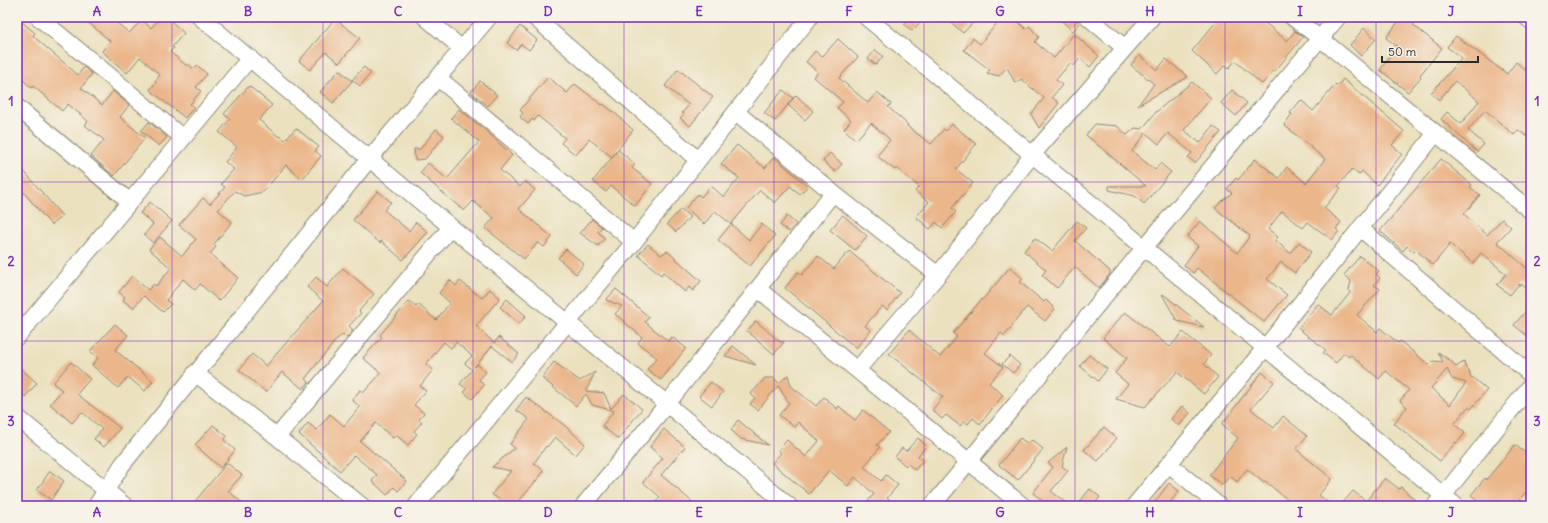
<svg xmlns="http://www.w3.org/2000/svg" width="1548" height="523" viewBox="0 0 1548 523" font-family="Delius,sans-serif">
	<style>
		.building { fill: #ebb68a; fill-rule: evenodd }
		.lines { fill: none; stroke-linecap: round; stroke-linejoin: round }
		.minor-casing { stroke: #8b8675; stroke-width: 18 }
		.minor { stroke: #fff; stroke-width: 16 }
		.grid { fill: none; stroke: #7b2cbf; stroke-width: 1; stroke-opacity: 0.55 }
		.neatline { fill: none; stroke: #7b2cbf; stroke-width: 1.5 }
		.grid-label { font-size: 13px; text-anchor: middle; font-weight: bold; fill: #7b2cbf }
	</style>
	<rect width="100%" height="100%" fill="#f7f3e8"/>
	<filter id="ink" filterUnits="userSpaceOnUse"><feTurbulence type="fractalNoise" baseFrequency=".025" numOctaves="2"/><feDisplacementMap in="SourceGraphic" scale="8" xChannelSelector="R" yChannelSelector="G"/><feConvolveMatrix kernelMatrix="1 2 1 2 8 2 1 2 1" color-interpolation-filters="sRGB"/></filter>
	<filter id="wash" filterUnits="userSpaceOnUse"><feTurbulence type="fractalNoise" baseFrequency=".012" numOctaves="4" result="noise"/><feDisplacementMap in="SourceGraphic" scale="16" xChannelSelector="R" yChannelSelector="G"/><feGaussianBlur stdDeviation="0.9" result="paint"/><feColorMatrix in="noise" values="0 0 0 0 0 0 0 0 0 0 0 0 0 0 0 0 0 1.4 0 .05"/><feComposite in="paint" operator="in"/></filter>
	<g filter="url(#wash)">
		<rect width="100%" height="100%" fill="#ebe1bf"/>
		<g id="blocks">
			<!-- building -->
			<path class="building" d="M93 17H110L129 33 142 20 151 28 161 17H175L171 21 184 33 172 47 174 48 170 52 187 66 188 64 194 69 197 65 207 74 196 87 201 91 190 104 194 107 185 118 150 90 156 82 155 81 160 75 140 57 127 73 102 51 110 41 88 22Z
				M911 17H925L912 31 904 24Z
				M945 17H978L963 33Z
				M1002 17H1013L1026 29 1029 26 1039 37 1035 42 1054 58 1074 34 1099 56 1090 67 1080 58 1074 66 1070 63 1056 80 1062 85 1052 97 1059 103 1039 128 1031 114 1044 98 1021 79 1015 83 1007 67 999 76 987 73 990 70 964 50 973 38 980 44Z
				M1057 17H1073L1080 23 1073 31Z
				M1220 17H1258L1287 41 1295 31 1303 37 1275 71 1274 70 1262 84 1235 61 1229 68 1225 65 1217 74 1192 51Z
				M1402 17H1410L1416 21 1413 25 1442 48 1420 75 1421 77 1408 92 1380 70 1397 46 1386 38Z
				M17 18 35 33 33 36 78 75 84 67 92 74 81 88 102 105 113 91 129 105 120 117 145 138 114 176 91 156 104 140 85 125 88 121 68 104 62 111 33 86 32 88 17 75Z
				M335 19 360 38 339 63 326 52 310 70 299 61Z
				M520 26 537 40 529 50 521 44 516 50 507 43Z
				M1364 28 1376 39 1361 56 1350 45Z
				M1456 36 1507 74 1516 62 1531 75V139L1518 130 1514 135 1485 110 1468 130 1484 144 1477 152 1441 119 1447 112 1461 124 1479 101 1455 81 1439 100 1431 93 1462 58 1447 47Z
				M838 39 858 57 839 78 868 103 877 92 891 104 888 107 908 125 907 126 931 144 944 129 946 131 952 124 976 144 956 169 973 183 952 208 956 212 942 228 936 222 930 229 916 217 929 202 915 191 919 187 897 168 895 170 877 156 890 140 886 136 871 123 856 140 844 129 851 120 837 108 843 102 814 77 818 72 806 62 815 51 822 57Z
				M875 50 883 56 876 65 868 59Z
				M1139 55 1157 70 1166 59 1188 77 1138 105 1154 84 1131 65Z
				M364 67 371 73 360 86 352 80Z
				M678 69 713 97 690 126 680 118 684 114 682 113 689 105 665 86Z
				M339 70 352 81 333 103 320 92Z
				M548 77 567 93 575 84 602 105 603 104 615 113 633 130 612 157 589 139 576 155 561 143 565 138 538 116 534 121 532 119 528 124 520 117 523 113 520 110Z
				M1343 79 1404 131 1392 145 1402 154 1377 185 1362 171 1359 175 1352 169 1338 186 1341 188 1324 208 1341 222 1336 229 1339 231 1332 240 1308 222 1303 228 1282 211 1268 229 1278 237 1275 240 1290 253 1299 242 1311 252 1295 273 1281 262 1267 279 1287 295 1264 322 1197 268 1193 273 1184 265 1198 246 1187 237 1200 221 1237 253 1250 236 1215 208 1223 200 1232 193 1227 189 1236 178 1238 180 1255 159 1279 178 1287 167 1306 183 1325 159 1284 125 1292 114 1290 113 1301 100 1313 111 1336 84 1338 86Z
				M480 81 497 95 488 106 471 92Z
				M1192 82 1211 98 1184 130 1200 143 1213 126 1221 132 1195 163 1188 157 1192 153 1168 133 1159 144 1146 133 1132 151 1155 170 1160 163 1171 172 1144 204 1135 196 1109 190V186H1146L1086 135 1095 124 1117 126 1127 135 1135 128 1142 129 1156 112Z
				M249 86 272 105 259 120 279 137 280 136 285 140 296 128 319 147 315 151 321 156 302 179 286 165 263 192 244 196 235 191 218 210 232 222 214 244 216 247 210 254 238 278 219 301 200 284 195 290 183 279 166 300 171 304 163 312 144 296 133 308 123 300 125 297 119 292 132 276 148 290 154 284 156 286 171 268 149 249 160 237 182 256 196 239 179 225 203 198 210 204 225 187 221 184 234 169 225 162 237 147 219 132 230 119 224 114Z
				M783 90 793 98 775 121 764 113Z
				M1232 90 1247 103 1236 116 1221 103Z
				M796 95 813 111 805 120 788 105Z
				M459 109 485 130 512 155 500 170 520 187 525 181 535 190 519 209 552 237 544 247 538 242 524 259 485 228 494 218 473 201 464 211 420 173 428 163 447 179 479 142 451 118Z
				M149 122 167 137 159 146 141 131Z
				M436 129 444 136 425 159 415 160 414 149H420Z
				M737 145 765 168 774 157 808 186 800 194 790 186 775 203 760 190 731 224 715 211 704 224 686 208 698 194 701 197 711 186 724 197 739 178 721 164Z
				M618 150 635 164 632 168 652 184 635 206 611 186 606 192 593 181Z
				M830 153 842 164 835 172 823 161Z
				M1441 159 1472 185 1470 187 1480 195 1464 214 1487 235 1502 219 1511 227 1497 242 1531 272V292L1521 284 1520 286 1519 284 1510 295 1497 285 1506 274 1481 253 1473 263 1450 244 1433 265 1416 250 1414 252 1407 246 1403 251 1380 231Z
				M17 163 62 216 51 225 17 184Z
				M378 191 391 202 384 210 409 231 416 222 428 232 403 260 381 241 380 243 353 220Z
				M150 202 172 221 153 243 144 235 153 224 140 213Z
				M681 209 690 217 676 232 667 224Z
				M843 215 867 236 855 250 830 230Z
				M787 216 796 224 789 232 780 225Z
				M592 219 602 227 598 232 605 238 598 246 580 233Z
				M1077 221 1086 228 1075 241 1110 271V274L1099 288 1075 267 1057 288 1042 275 1046 270 1024 251 1035 238 1052 251Z
				M731 224 749 240 762 224 775 236 750 266 718 240Z
				M648 244 661 255 667 251 701 281 693 291 689 287 685 292 663 272 661 275 638 255Z
				M566 249 584 264 576 274 558 258Z
				M849 251 900 293 887 310 882 306 865 326 871 330 856 348 785 288 798 272 802 275 818 256 834 269Z
				M1360 256 1379 271 1376 274 1380 278 1374 285 1380 289 1357 315 1377 332 1380 328 1398 343 1400 341 1429 365 1433 361 1443 362 1438 352 1452 362 1456 367 1464 362 1465 367 1469 370 1471 378 1472 377 1487 390 1471 409 1468 407 1454 424 1465 433 1457 443 1456 442 1440 461 1394 423 1407 407 1400 401 1409 390 1386 371 1379 379 1351 355 1349 357 1344 353 1336 363 1323 353 1326 350 1298 328 1318 304 1332 315 1350 293 1349 290 1351 281 1344 275ZM1447 369 1452 379 1466 383 1450 405 1431 388Z
				M1010 267 1023 279 1020 282 1044 302 1046 300 1055 309 1045 321 1027 307 1012 325 1013 326 1004 336 1001 333 985 353 1003 367 989 383 1003 395 980 424 973 418 968 424 964 421 960 426 946 415 942 419 932 410 943 397 889 354 909 330 940 357 957 337 953 333 982 299H983Z
				M343 268 374 294 359 311 361 313 349 326 353 330 347 338 343 334 336 340 305 379 309 382 303 389 282 372 266 392 239 370 252 354 266 366 323 301 307 287 316 277 327 287Z
				M450 280 456 286 460 281 482 298 490 289 500 298 476 326 494 343 499 337 519 354 512 362 492 346 475 367 477 364 486 372 479 380 484 385 472 399 464 392 467 389 460 384 472 370 465 363 472 356 456 342 451 348 444 342 426 364 433 370 420 386 426 391 414 405 424 413 419 419 422 422 414 431 417 434 408 445 396 435 393 438 376 423 360 441 407 481 398 491 394 487 387 495 372 481 377 475 354 455 340 471 299 434 308 423 317 430 330 414 344 426 360 407 352 400 360 390 364 392 381 373 363 358 382 337 380 335 409 301 416 307 418 304 436 320 450 303 439 293Z
				M616 289 649 317 645 322 668 341 672 337 686 348 661 380 647 369 657 358 638 343 642 337 615 314 622 306 606 300Z
				M1162 294H1163L1204 327 1177 321Z
				M507 299 526 316 519 324 500 307Z
				M1531 305V339L1514 325Z
				M1125 312 1170 347 1183 332 1211 355 1204 364 1218 377 1204 394 1177 372 1145 407 1116 399 1128 384 1115 373 1127 358 1103 338Z
				M756 321 780 342H784L774 354 747 331Z
				M115 324 128 335 115 350 153 381 145 391 128 377 118 388 92 365 98 358 90 351Z
				M733 346 756 365 725 356Z
				M1089 355 1107 369 1098 381 1080 366Z
				M1010 356 1020 365 1013 373 1002 364Z
				M71 362 90 379 77 394 120 428 104 447 94 439 102 429 82 412 72 423 50 404 62 390 53 383Z
				M554 362 580 381 595 372 586 391 604 393 611 409 624 394 642 409 618 439 602 426 614 411 592 405 586 394 576 406 542 378Z
				M17 365 37 383 25 397 17 391Z
				M1262 372 1274 382 1251 409 1274 428 1283 416 1307 436 1296 449 1332 479 1319 495 1332 506H1295L1265 481 1264 483 1247 469 1237 482 1230 476 1222 485 1209 475 1238 438 1222 424Z
				M788 375 791 386 816 406 824 397 837 409 839 406 855 420 863 410 889 432 877 445 880 447 864 467 881 481 886 475 898 485 887 498 896 506H875L868 501 874 494 855 477 848 486 829 470 809 494 772 463 781 453 778 451 787 440 806 457 819 441 798 422 794 427 779 415 789 403 778 386 758 410 750 404 755 398 751 394 765 378H774L779 383Z
				M711 382 723 392 712 406 699 396Z
				M526 397 564 425 585 444 576 455 555 437 547 447 546 446 534 463 543 470 541 475 515 506H507L492 494 511 471 492 467 515 448 510 444 529 419 516 410Z
				M1182 406 1190 413 1179 426 1171 419Z
				M738 420 768 445 741 439 731 430Z
				M213 425 227 436 224 440 235 450 221 468 195 445Z
				M1104 427 1117 438 1098 461 1084 450Z
				M664 429 685 447 661 475 697 506H653L660 497 643 482 663 458 650 447Z
				M918 438 926 446 918 456 923 460 915 470 908 464 906 466 895 457 902 448 906 451Z
				M1020 438 1028 444 1032 440 1043 449 1018 480 999 465Z
				M1515 445 1531 457V486L1514 506H1485L1471 495 1485 478 1486 480Z
				M1067 447 1062 466 1068 471 1051 491 1070 506H1049L1033 493 1053 467 1048 463Z
				M227 463 242 475 228 491 246 506H191Z
				M50 471 64 481 51 500 37 490Z
				M1385 478 1399 489 1401 487 1415 500 1410 506H1340L1353 491 1366 501Z
				M1169 483 1179 491 1167 506H1152Z
				M1090 489 1100 497 1093 506H1076Z"/>
		</g>
	</g>
	<g filter="url(#ink)">
		<use href="#blocks" fill-opacity="0" stroke="#8b8675" stroke-width="1"/>
		<g class="lines">
			<defs>
				<path id="minor" d="M38 17 111 77 183 138
					M200 17 451 227 667 404 789 506
					M425 17 461 48
					M534 17 698 160
					M866 17 1456 506
					M1088 17 1125 48
					M1292 17 1321 39 1531 211
					M1526 17 1531 21
					M437 77 634 242
					M17 107 130 202
					M736 112 833 193 938 275
					M1360 228 1531 375
					M758 289 1023 506
					M17 337 250 58
					M857 370 938 275 1032 155 1152 17
					M195 373 277 437 362 506
					M17 417 125 506
					M277 437 451 227
					M1169 464 1219 506
					M96 506 122 465 370 158 489 17
					M416 506 634 242 810 17
					M583 506 667 404 833 193
					M932 506 1144 248 1338 17
					M1134 506 1265 348 1436 133
					M1435 506 1531 385"/>
			</defs>
			<!-- minor casing -->
			<use href="#minor" class="minor-casing"/>
			<!-- minor -->
			<use href="#minor" class="minor"/>
		</g>
	</g>
	<!-- grid -->
	<path class="grid" d="M172 17V506M323 17V506M473 17V506M624 17V506M774 17V506M924 17V506M1075 17V506M1225 17V506M1376 17V506M17 182H1531M17 341H1531"/>
	<!-- margin -->
	<rect width="1548" height="523" fill="none" stroke="#f7f3e8" stroke-width="44"/>
	<!-- scale -->
	<path d="M1382 56v6h96v-6" fill="none" stroke="#2b2b2b" stroke-width="2"/>
	<text x="1388" y="56" font-size="12" fill="#2b2b2b" stroke="#f7f3e8" stroke-width="3" paint-order="stroke">50 m</text>
	<rect x="22" y="22" width="1504" height="479" class="neatline"/>
	<g class="grid-label">
		<text x="97" y="16">A</text>
		<text x="248" y="16">B</text>
		<text x="398" y="16">C</text>
		<text x="548" y="16">D</text>
		<text x="699" y="16">E</text>
		<text x="849" y="16">F</text>
		<text x="1000" y="16">G</text>
		<text x="1150" y="16">H</text>
		<text x="1300" y="16">I</text>
		<text x="1451" y="16">J</text>
		<text x="11" y="106">1</text>
		<text x="1537" y="106">1</text>
		<text x="11" y="266">2</text>
		<text x="1537" y="266">2</text>
		<text x="11" y="426">3</text>
		<text x="1537" y="426">3</text>
		<text x="97" y="517">A</text>
		<text x="248" y="517">B</text>
		<text x="398" y="517">C</text>
		<text x="548" y="517">D</text>
		<text x="699" y="517">E</text>
		<text x="849" y="517">F</text>
		<text x="1000" y="517">G</text>
		<text x="1150" y="517">H</text>
		<text x="1300" y="517">I</text>
		<text x="1451" y="517">J</text>
	</g>
</svg>
